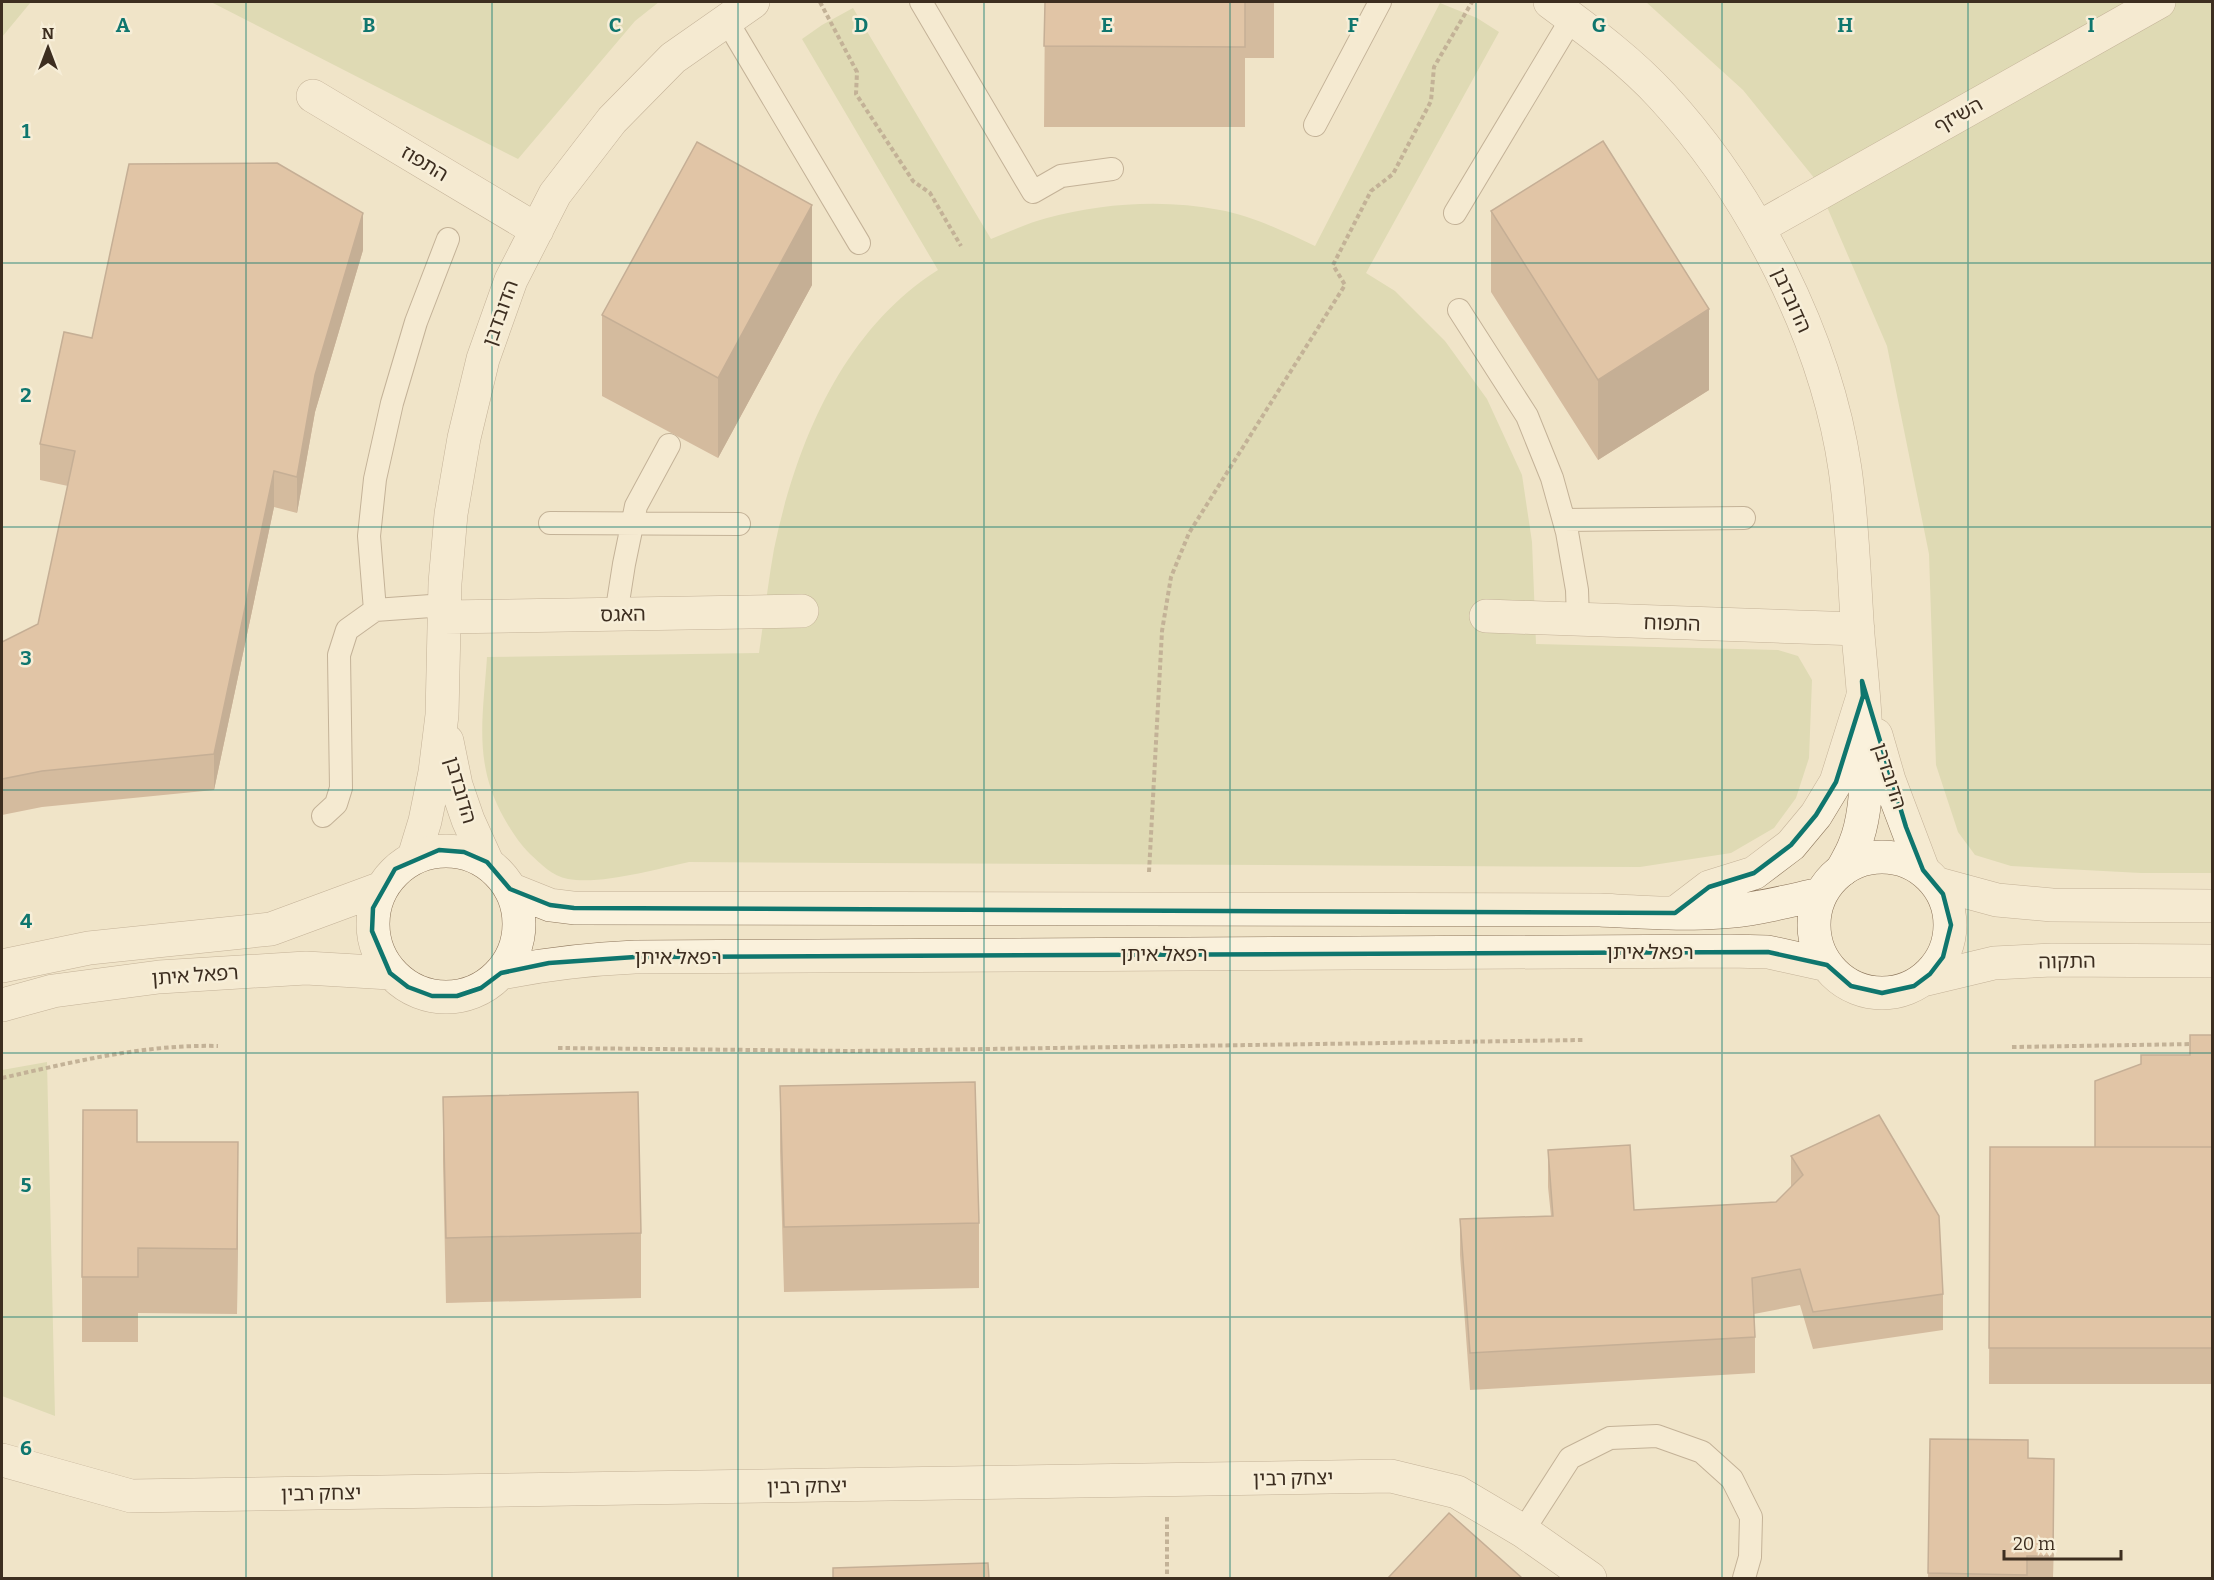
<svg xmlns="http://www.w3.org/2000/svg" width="2214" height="1580" viewBox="0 0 2214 1580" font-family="Bitter,'Noto Sans Hebrew',serif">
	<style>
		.green { fill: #c9cf9b }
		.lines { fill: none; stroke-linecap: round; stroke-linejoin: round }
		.service-casing { stroke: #8d765c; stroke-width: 24 }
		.minor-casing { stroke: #8d765c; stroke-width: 34 }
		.tertiary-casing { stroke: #8d765c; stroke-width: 34 }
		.path { stroke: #8d765c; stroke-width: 4; stroke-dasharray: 4.5 3; stroke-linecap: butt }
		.service { stroke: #faf1dc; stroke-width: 22 }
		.minor { stroke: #faf1dc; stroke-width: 33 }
		.tertiary { stroke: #faf1dc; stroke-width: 33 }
		.wall { fill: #b2896c }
		.shaded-wall { fill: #916f58 }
		.building { fill: #cf9f7d; stroke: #916f58; stroke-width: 1.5 }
		.marked { fill: none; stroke: #0f766e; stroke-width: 4.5; stroke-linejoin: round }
		.grid { fill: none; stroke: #0f766e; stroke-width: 1.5; stroke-opacity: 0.55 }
		.labels { text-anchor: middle; stroke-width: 5; stroke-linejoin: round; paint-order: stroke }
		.street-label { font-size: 20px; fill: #3d2e20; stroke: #f7eed8 }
		.grid-label { font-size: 20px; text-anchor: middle; font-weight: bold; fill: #0f766e; stroke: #f7eed8; stroke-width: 5; stroke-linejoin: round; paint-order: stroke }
	</style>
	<rect width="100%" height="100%" fill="#f0e4c8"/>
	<!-- green -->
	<path class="green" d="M2 2H31L2 37Z
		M211 2H659L635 21 518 159Z
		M1646 2H2212V873H2141L2011 866 1975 855 1958 832 1936 765 1929 554 1887 346 1815 179 1743 90Z
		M1440 3 1477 18 1499 32 1366 273 1395 291 1445 341 1487 399 1522 475 1532 542 1536 644 1778 650 1798 656 1812 680 1809 758 1796 798 1774 828 1731 853 1640 867 689 862C656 869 601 885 568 879 552 876 541 864 530 854 519 843 512 832 504 818 473 763 483 717 487 657L759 653C764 618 768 583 774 549 796 443 843 330 938 270L802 39 822 25 853 8 991 239C1009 232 1028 223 1047 218 1102 203 1164 199 1220 210 1253 216 1285 232 1315 246Z
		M47 1062 55 1416 2 1396V1070Z"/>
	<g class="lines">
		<defs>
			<path id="service" d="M921 2 1033 192 1061 176 1112 169
				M727 21 859 243
				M1315 125 1380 2
				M1455 213 1572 18
				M1459 310 1527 416 1552 478 1567 532 1577 590 1578 620
				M1564 520 1744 518
				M550 523 739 524
				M375 610 369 536 375 479 392 403 416 322 448 239
				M616 615 624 564 636 506 669 445
				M323 816 336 804 341 788 339 655 347 630 375 610 445 605
				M1523 1531 1570 1458 1610 1438 1657 1436 1702 1452 1732 1479 1751 1517 1750 1557 1744 1578"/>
			<path id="minor" d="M1550 2C1589 31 1629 60 1662 96 1752 193 1826 338 1845 469 1853 524 1854 579 1858 635 1863 690 1876 793 1855 844 1852 853 1846 862 1842 870
				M313 96 537 230
				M1758 228 2159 2
				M1486 616 1858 629
				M444 617 802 611
				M1876 735 1889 780 1923 870
				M447 741 456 785 468 820 487 862
				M414 857 425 821 435 772 442 715 445 583 451 514 464 438 483 359 511 280 555 194 612 120 673 58 753 2
				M2 1460 131 1496 1391 1476 1457 1492 1523 1531 1590 1578"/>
			<path id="tertiary" d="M373 924a73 73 0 1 1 146 0a73 73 0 1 1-146 0Z
				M1814 925a68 68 0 1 1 136 0a68 68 0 1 1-136 0Z
				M1938 884 1997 900 2052 905 2212 906
				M510 889 550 905 574 908 1600 910C1640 912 1681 915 1721 912 1755 910 1788 901 1821 894
				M1675 913 1709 887 1754 873 1791 845 1816 815 1836 782 1863 696
				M2 966 89 948 271 929 382 888
				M501 973C546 964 589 959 635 957L1730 951 1768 952 1827 965
				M1923 980 1994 963 2052 960 2212 961
				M2 1005 53 991 159 977 306 968 390 973"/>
		</defs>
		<!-- service casing -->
		<use href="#service" class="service-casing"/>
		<!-- minor casing -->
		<use href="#minor" class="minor-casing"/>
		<!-- tertiary casing -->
		<use href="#tertiary" class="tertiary-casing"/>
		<!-- path -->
		<path class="path" d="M820 2 857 72 856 94 913 181 930 193 961 246
			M1149 872 1162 631 1171 577 1189 533 1345 285 1333 265 1371 191 1393 174 1431 101 1434 67 1472 2
			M2012 1047 2194 1044
			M558 1048 854 1051 1583 1040
			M2 1078C73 1062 145 1044 218 1046
			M1167 1517V1578"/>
		<!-- service -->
		<use href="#service" class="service"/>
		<!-- minor -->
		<use href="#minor" class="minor"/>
		<!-- tertiary -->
		<use href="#tertiary" class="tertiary"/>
	</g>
	<!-- wall -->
	<path class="wall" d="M1045 2H1274V58H1245V127H1044Z
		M1491 211 1709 390 1598 460 1491 292Z
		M363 250 315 412 297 513 274 507 214 790 42 807 2 815V642L38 624 68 486 40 480V444L92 338Z
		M812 285 718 458 602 396V315Z
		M2212 1035V1384H1989L1990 1147H2095L2190 1055Z
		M780 1086 979 1223V1288L784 1292 780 1151Z
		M443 1097 641 1233V1298L446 1303 443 1161Z
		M137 1142 238 1207 237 1314 138 1313V1342H82V1277Z
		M1548 1150 1634 1210 1776 1202 1791 1187V1156L1943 1294V1330L1813 1349 1800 1305 1754 1314 1755 1337V1373L1470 1390 1460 1255V1219L1551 1216 1548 1187Z
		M1930 1439 2028 1458 2054 1524 2053 1578H1928Z"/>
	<!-- shaded-wall -->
	<path class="shaded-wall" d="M812 205V285L718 458V378Z
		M363 213V250L315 412 297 513V477L315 375Z
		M1709 309V390L1598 460V380Z
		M274 471V507L214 790V754Z
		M238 1142V1207L237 1314V1249Z
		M2054 1459V1524L2053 1578Z"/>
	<!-- building -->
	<path class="building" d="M1045 2H1245V47L1044 46Z
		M1603 141 1709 309 1598 380 1491 211Z
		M697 142 812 205 718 378 602 315Z
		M277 163 363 213 315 375 297 477 274 471 214 754 42 771 2 779V642L38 624 75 451 40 444 64 332 92 338 129 164Z
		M2190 1035H2212V1147H2095V1081L2141 1064V1055H2190Z
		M975 1082 979 1223 784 1227 780 1086Z
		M638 1092 641 1233 446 1238 443 1097Z
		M83 1110H137V1142H238L237 1249 138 1248V1277H82Z
		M1879 1115 1939 1216 1943 1294 1813 1312 1800 1269 1752 1278 1755 1337 1470 1353 1460 1219 1553 1216 1548 1150 1630 1145 1634 1210 1776 1202 1803 1175 1791 1156Z
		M1990 1147H2212V1348H1989Z
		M1930 1439 2028 1440V1458L2054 1459 2053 1556H2027V1575L1928 1573Z
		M1449 1513 1522 1578H1388Z
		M988 1563 989 1578H833V1568Z"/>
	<!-- marked area -->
	<path d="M0 0H2214V1580H0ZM1862 681 1906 827 1923 870 1943 894 1951 925 1943 957 1930 974 1914 986 1882 993 1851 986 1827 965 1768 952 635 957 549 963 501 973 481 988 457 996H432L408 987 390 973 372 931 373 908 395 869 439 850 464 852 487 862 510 889 550 905 574 908 1675 913 1709 887 1754 873 1791 845 1816 815 1836 782 1863 696Z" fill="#f0e4c8" fill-opacity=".55" fill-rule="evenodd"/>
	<path class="marked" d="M1862 681 1906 827 1923 870 1943 894 1951 925 1943 957 1930 974 1914 986 1882 993 1851 986 1827 965 1768 952 635 957 549 963 501 973 481 988 457 996H432L408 987 390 973 372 931 373 908 395 869 439 850 464 852 487 862 510 889 550 905 574 908 1675 913 1709 887 1754 873 1791 845 1816 815 1836 782 1863 696Z"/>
	<!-- grid -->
	<path class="grid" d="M246 2V1578M492 2V1578M738 2V1578M984 2V1578M1230 2V1578M1476 2V1578M1722 2V1578M1968 2V1578M2 263H2212M2 527H2212M2 790H2212M2 1053H2212M2 1317H2212"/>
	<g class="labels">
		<!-- street labels -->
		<g class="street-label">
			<text transform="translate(1958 115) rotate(-29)" y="7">השיזף</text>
			<text transform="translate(425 163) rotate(31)" y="7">התפוז</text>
			<text transform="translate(1792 300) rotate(66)" y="7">הדובדבן</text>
			<text transform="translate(500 313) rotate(-70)" y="7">הדובדבן</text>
			<text transform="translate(623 614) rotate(-1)" y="7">האגס</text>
			<text transform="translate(1672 623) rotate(2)" y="7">התפוח</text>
			<text transform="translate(1890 776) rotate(72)" y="7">הדובדבן</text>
			<text transform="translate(461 790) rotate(74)" y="7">הדובדבן</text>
			<text x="1650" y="959">רפאל איתן</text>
			<text x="1164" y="961">רפאל איתן</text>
			<text x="678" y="964">רפאל איתן</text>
			<text transform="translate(2067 961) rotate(-1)" y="7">התקוה</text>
			<text transform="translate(195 975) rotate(-4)" y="7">רפאל איתן</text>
			<text transform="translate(1293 1478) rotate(-1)" y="7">יצחק רבין</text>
			<text transform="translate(807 1486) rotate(-1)" y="7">יצחק רבין</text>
			<text transform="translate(321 1493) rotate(-1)" y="7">יצחק רבין</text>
		</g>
	</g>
	<g class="grid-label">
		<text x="123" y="32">A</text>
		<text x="369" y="32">B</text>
		<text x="615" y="32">C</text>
		<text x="861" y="32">D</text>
		<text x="1107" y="32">E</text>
		<text x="1353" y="32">F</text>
		<text x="1599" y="32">G</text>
		<text x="1845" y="32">H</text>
		<text x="2091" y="32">I</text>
		<text x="26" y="138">1</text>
		<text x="26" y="402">2</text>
		<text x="26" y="665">3</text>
		<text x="26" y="928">4</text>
		<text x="26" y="1192">5</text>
		<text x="26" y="1455">6</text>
	</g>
	<!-- border -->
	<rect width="2214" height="1580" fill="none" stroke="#3d2e20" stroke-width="6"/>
	<!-- north arrow -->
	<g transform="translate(48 48)" stroke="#f7eed8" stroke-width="4.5" paint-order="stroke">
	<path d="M0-4.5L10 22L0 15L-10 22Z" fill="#3d2e20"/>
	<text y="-9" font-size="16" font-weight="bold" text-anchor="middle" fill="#3d2e20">N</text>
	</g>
	<!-- scale -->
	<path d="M2004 1550v9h117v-9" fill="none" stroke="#3d2e20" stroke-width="3"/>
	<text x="2013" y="1550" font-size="18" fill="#3d2e20" stroke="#f7eed8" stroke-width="4.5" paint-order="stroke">20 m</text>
</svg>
